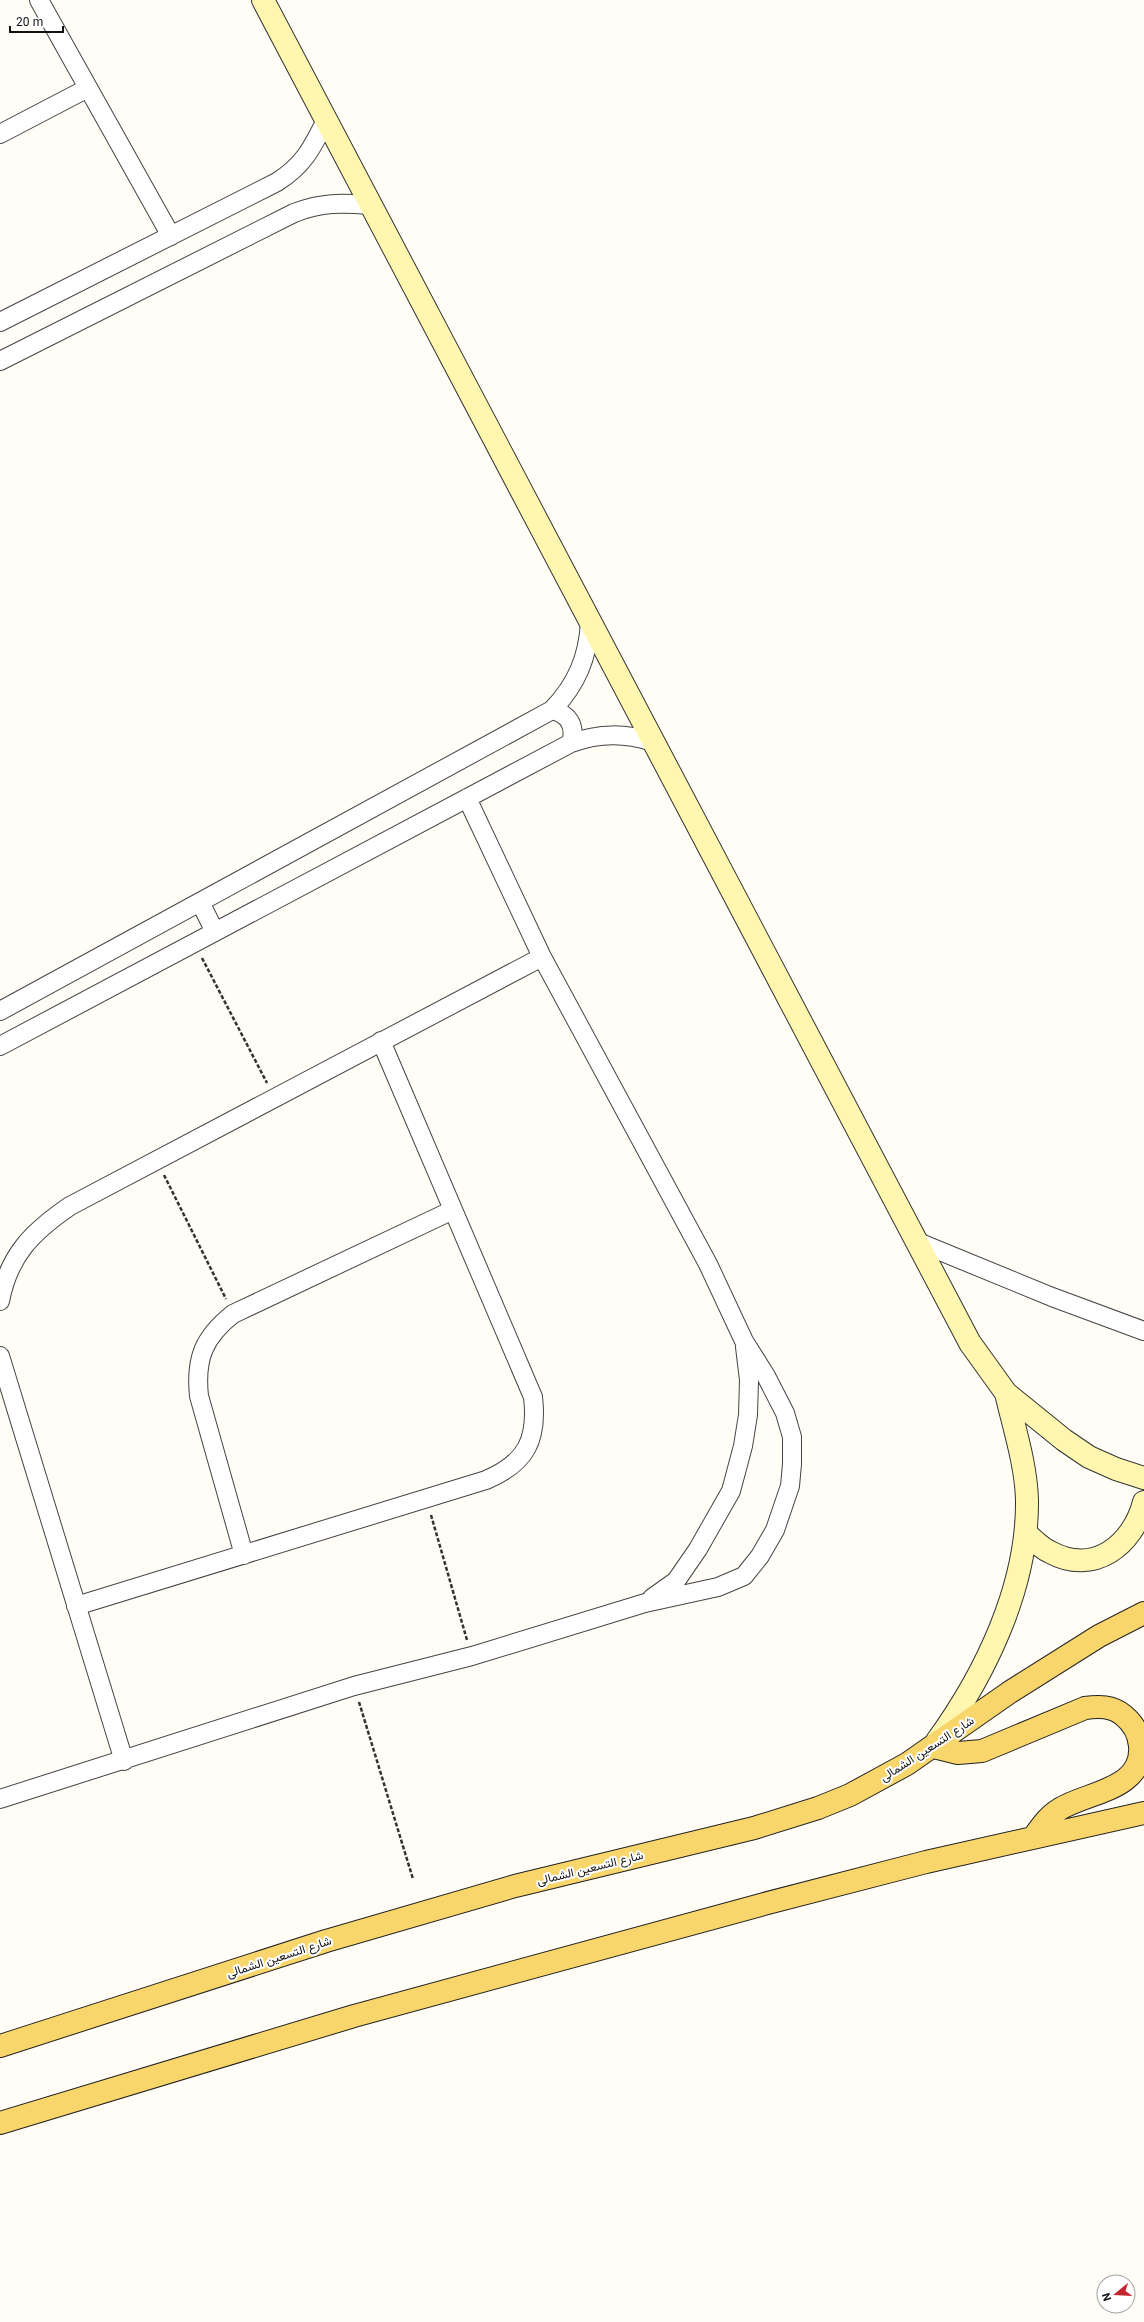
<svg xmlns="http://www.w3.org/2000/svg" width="1144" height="2322" viewBox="0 0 1144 2322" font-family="Georgia,Vazirmatn,serif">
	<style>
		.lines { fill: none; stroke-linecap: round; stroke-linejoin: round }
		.street-casing { stroke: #444; stroke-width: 20 }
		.secondary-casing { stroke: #333; stroke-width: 24 }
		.primary-casing { stroke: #222; stroke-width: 24 }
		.path { stroke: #333; stroke-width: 2.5; stroke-dasharray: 4 2; stroke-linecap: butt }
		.street { stroke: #fff; stroke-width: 18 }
		.secondary { stroke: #fff6b0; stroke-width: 22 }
		.primary { stroke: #f9d66b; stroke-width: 22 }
		.labels { text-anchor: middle; stroke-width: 4; stroke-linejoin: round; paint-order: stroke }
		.street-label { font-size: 12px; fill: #111; stroke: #fff }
	</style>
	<rect width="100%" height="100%" fill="#fffdf5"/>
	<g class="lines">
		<defs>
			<path id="street" d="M39 0 171 236
				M0 134 88 88
				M0 322 277 182C304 165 312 148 326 120
				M0 361 294 213C322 202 341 203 371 205
				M552 710C569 714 576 726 571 743
				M200 902 215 932
				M0 1011 552 710C577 684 588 657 590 622
				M0 1046 571 743C600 733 625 733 653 742
				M918 1242 1052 1297 1144 1331
				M0 1301C9 1255 32 1232 70 1206L542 957
				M0 1356 124 1761
				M244 1555 199 1396C195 1358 204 1337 233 1314L453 1210
				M652 1598 676 1581 698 1549 731 1491 743 1446 748 1415 749 1380 745 1347
				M76 1606 486 1480C526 1463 538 1440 533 1397L381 1041
				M0 1799 354 1686 472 1656 645 1603 718 1587 744 1576 760 1556 775 1530 790 1486 792 1464V1437L785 1413 766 1376 744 1341 708 1264 542 957 467 798"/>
			<path id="secondary" d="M263 0 970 1343 1006 1393 1064 1440 1089 1457 1116 1469 1144 1478
				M1026 1533C1033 1540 1041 1548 1050 1552 1094 1576 1133 1545 1144 1502
				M937 1741C986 1673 1028 1586 1027 1500 1026 1464 1014 1428 1006 1393"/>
			<path id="primary" d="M934 1747 958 1753 982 1751 1085 1708C1099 1706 1112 1706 1123 1715 1133 1723 1139 1733 1140 1746 1144 1790 1087 1792 1060 1809 1048 1816 1041 1827 1033 1838
				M0 2046 326 1941 515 1886 754 1828 818 1808 850 1795 907 1764 1010 1692 1099 1636 1144 1613
				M0 2123 354 2016 764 1904 926 1862 1144 1813"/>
		</defs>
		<!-- street casing -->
		<use href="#street" class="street-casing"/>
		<!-- secondary casing -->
		<use href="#secondary" class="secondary-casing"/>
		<!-- primary casing -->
		<use href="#primary" class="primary-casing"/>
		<!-- path -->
		<path class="path" d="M202 958 267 1083
			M164 1175 226 1299
			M431 1515 467 1640
			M359 1702 413 1879"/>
		<!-- street -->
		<use href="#street" class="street"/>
		<!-- secondary -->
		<use href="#secondary" class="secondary"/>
		<!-- primary -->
		<use href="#primary" class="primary"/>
	</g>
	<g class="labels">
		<!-- street labels -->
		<g class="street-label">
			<text transform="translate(927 1749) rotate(-33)" y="4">شارع التسعين الشمالى</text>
			<text transform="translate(590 1868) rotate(-14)" y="4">شارع التسعين الشمالى</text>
			<text transform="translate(279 1957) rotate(-18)" y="4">شارع التسعين الشمالى</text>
		</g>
	</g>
	<!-- north arrow -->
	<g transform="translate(1116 2294) rotate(252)"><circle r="19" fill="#ffffff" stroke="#a0a0a0"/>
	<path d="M0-3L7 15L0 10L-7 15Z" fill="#c4262e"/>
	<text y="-6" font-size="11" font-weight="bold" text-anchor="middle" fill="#111111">N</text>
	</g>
	<!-- scale -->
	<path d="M10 26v6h53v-6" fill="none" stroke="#111111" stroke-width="2"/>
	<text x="16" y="26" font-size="12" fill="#111111" stroke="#ffffff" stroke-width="3" paint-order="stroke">20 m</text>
</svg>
